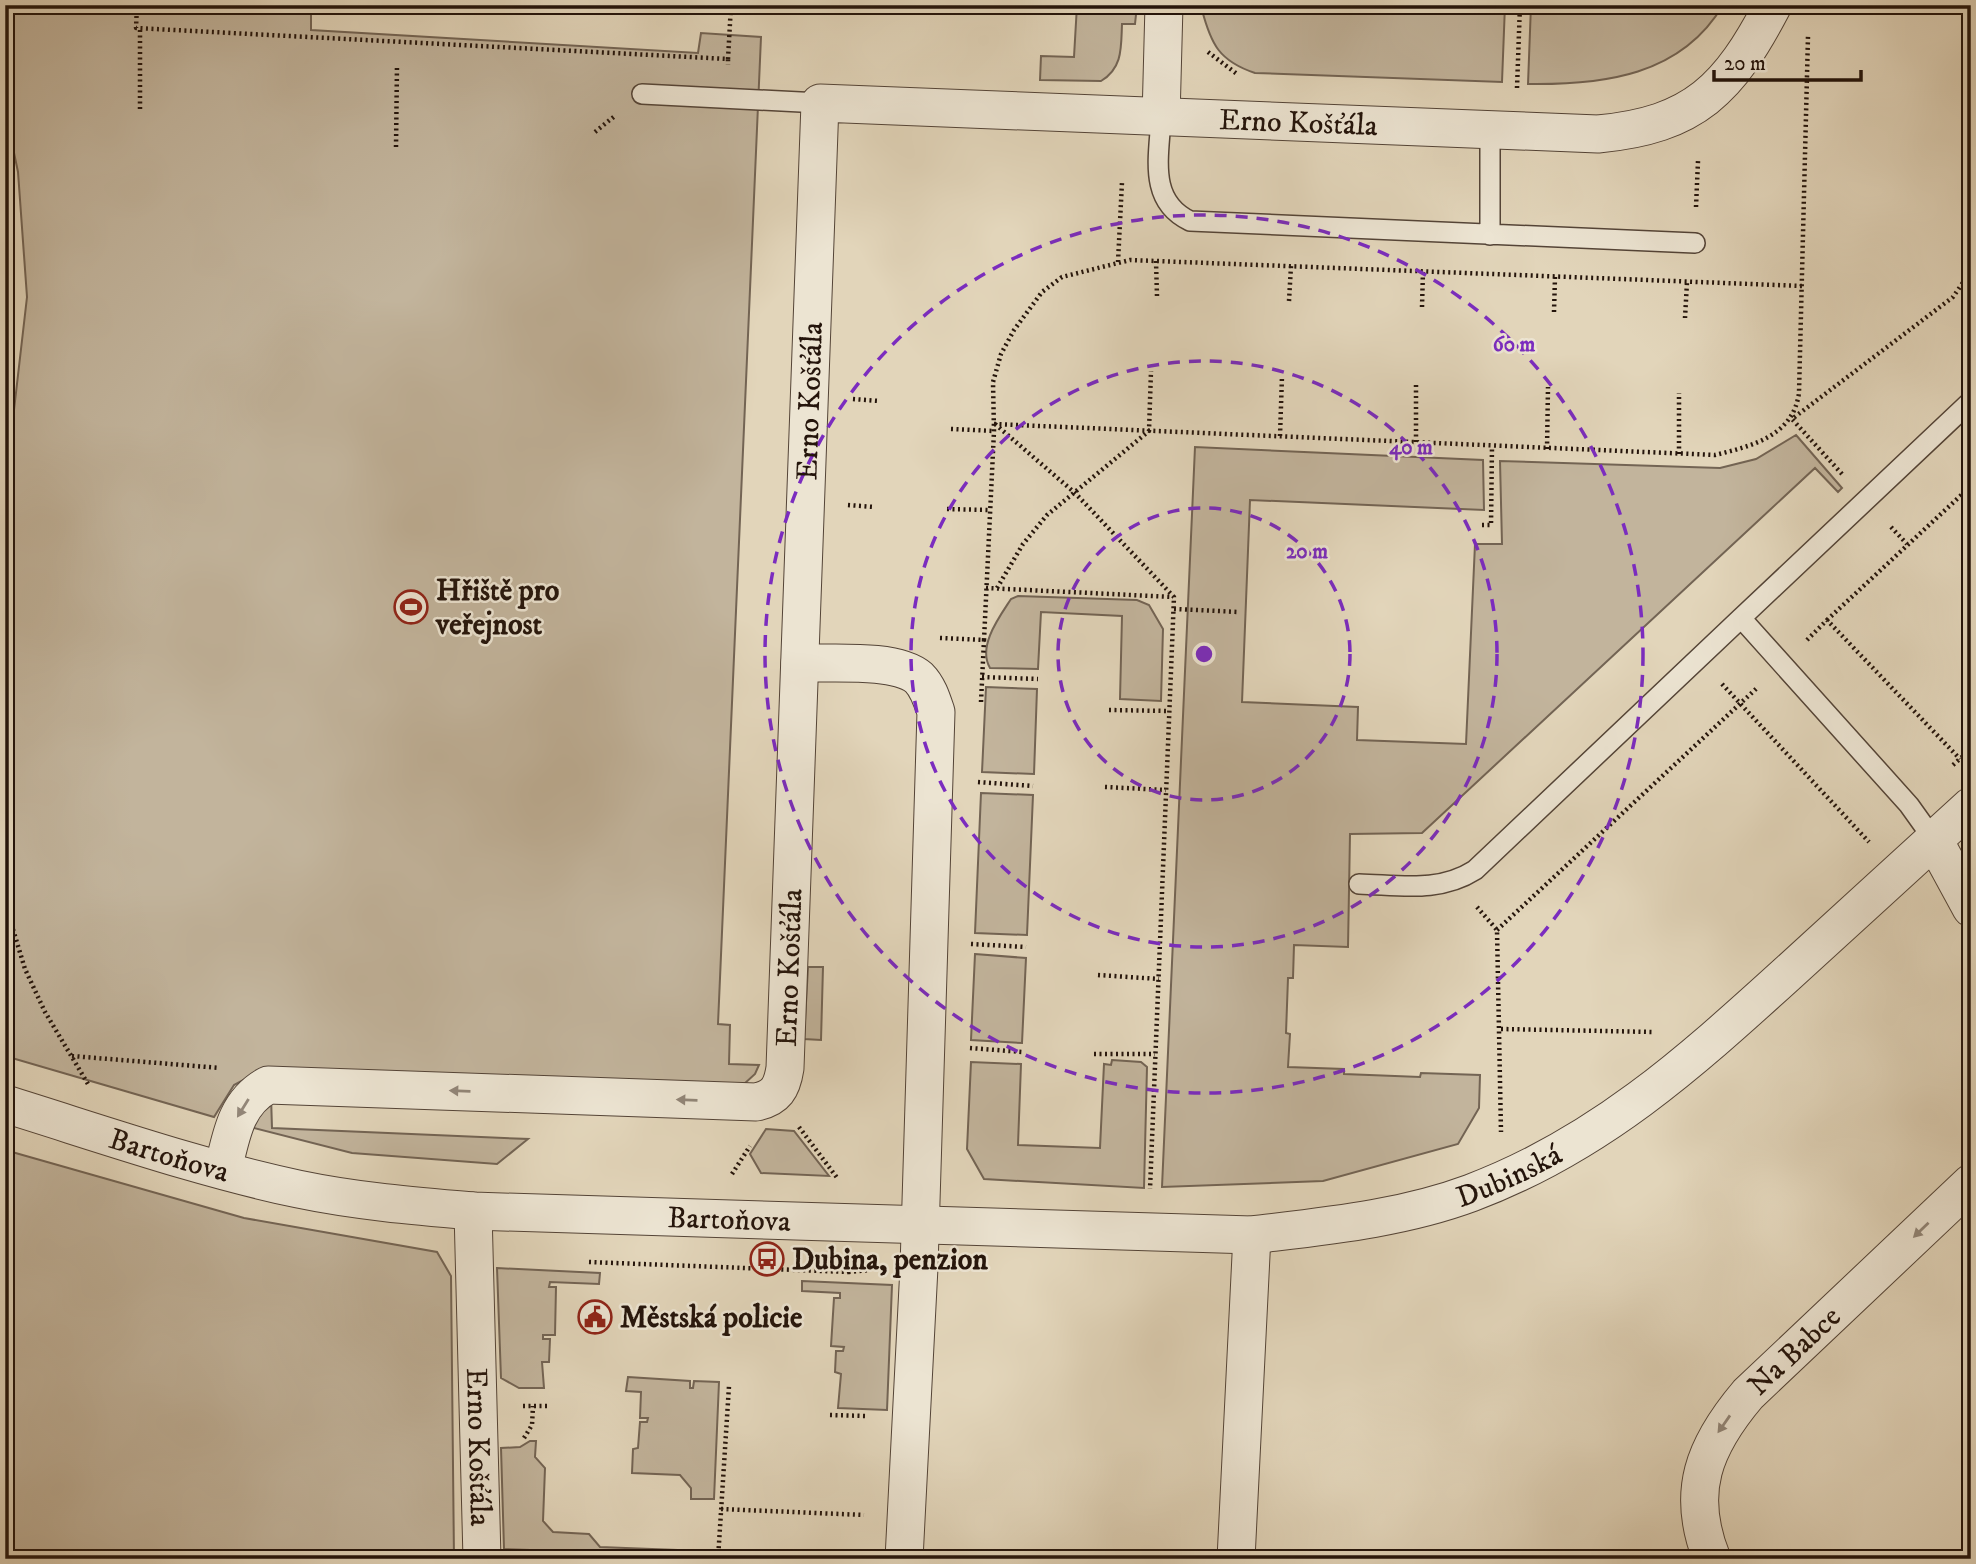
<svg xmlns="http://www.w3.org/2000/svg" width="1976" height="1564" viewBox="0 0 1976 1564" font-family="'IM FELL DW Pica',serif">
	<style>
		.green { fill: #c2b49c; stroke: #736454; stroke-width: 2 }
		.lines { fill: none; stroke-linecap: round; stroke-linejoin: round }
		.service-casing { stroke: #544437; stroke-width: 22 }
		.minor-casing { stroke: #544437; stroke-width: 39 }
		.path { stroke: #24140b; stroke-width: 4.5; stroke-dasharray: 2 3.5; stroke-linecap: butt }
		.service { stroke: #ece4d2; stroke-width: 19 }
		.minor { stroke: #ece4d2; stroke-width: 37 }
		.oneway { fill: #928678 }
		.ring { fill: none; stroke: #7b2cbf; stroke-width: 3.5; stroke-dasharray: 12 9 }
		.labels { text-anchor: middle; stroke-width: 5; stroke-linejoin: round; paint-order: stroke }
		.street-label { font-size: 30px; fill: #24140b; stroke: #ece4d2 }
		.poi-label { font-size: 30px; font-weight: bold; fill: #24140b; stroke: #ece4d2; text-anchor: start }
		.centre { fill: #7b2cbf; stroke: #ece4d2; stroke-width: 3.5 }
		.ring-label { font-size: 21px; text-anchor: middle; font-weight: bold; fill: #7b2cbf; stroke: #ece4d2; stroke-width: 5; stroke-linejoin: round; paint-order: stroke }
	</style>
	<rect width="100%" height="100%" fill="#e2d5ba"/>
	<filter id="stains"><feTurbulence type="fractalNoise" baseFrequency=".00286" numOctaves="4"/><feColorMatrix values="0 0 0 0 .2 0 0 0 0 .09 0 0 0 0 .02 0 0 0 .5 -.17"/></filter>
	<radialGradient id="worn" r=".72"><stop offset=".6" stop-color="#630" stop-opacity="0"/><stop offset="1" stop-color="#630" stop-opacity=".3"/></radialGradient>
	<!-- green -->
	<path class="green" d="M5 5H311V30L698 53 701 33 761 37 718 1024 730 1025 729 1064 759 1065 755 1074 743 1085 258 1072 234 1085 214 1117 5 1056V488L27 297 18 172 5 110Z
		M1077 5H1137L1135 24H1122C1121 47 1123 68 1101 81L1040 80 1041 56 1074 57Z
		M1205 5H1505L1502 82 1255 73C1219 61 1211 44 1202 10Z
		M1531 5H1723C1681 76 1603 85 1528 84Z
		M1796 435 1842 488 1838 492 1815 468 1422 833 1350 834 1348 947 1294 945 1293 978H1288L1286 1033 1290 1034 1288 1067 1344 1069V1074L1420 1077 1421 1073 1480 1075 1479 1108 1458 1144 1323 1181 1162 1187 1195 447 1483 460 1484 510 1250 500 1242 702 1358 707 1357 740 1466 744 1475 544H1502L1500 461 1720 468 1756 459Z
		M1018 596 1137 600 1149 605 1163 629 1161 701 1120 699 1122 616 1041 612 1038 669 990 668C977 646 1000 616 1011 599Z
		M986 687 1037 689 1034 774 982 772Z
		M981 793 1033 795 1027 935 975 933Z
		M975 954 1026 958 1022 1043 971 1040Z
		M808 967H823L821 1040 804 1039Z
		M1112 1060 1141 1062 1147 1067 1144 1188 984 1179 967 1149 971 1062 1021 1064 1018 1145 1100 1148 1104 1064 1111 1065Z
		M271 1096 272 1128 528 1139 497 1164 352 1153 242 1125Z
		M766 1129 794 1131 829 1176 761 1173 750 1154Z
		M5 1150 244 1218 437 1252 451 1276 454 1559H18L5 1527V1411L14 1294 5 1272Z
		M497 1268 600 1273 599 1284 550 1282 549 1287H556L555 1335H543V1339H550L549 1362H542L544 1388H519L501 1378Z
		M802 1281 892 1285 887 1410 838 1408 841 1374 835 1372 836 1351H843L844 1347 831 1346 834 1298H840V1293L802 1291Z
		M628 1377 690 1381V1388H693L694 1381 719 1382 714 1499H691V1488L680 1475 632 1473 633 1449 638 1448 640 1422H647L648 1418H640L641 1392 626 1391Z
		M530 1441H536L535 1457 545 1468 543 1521 553 1532 589 1534 600 1547 677 1550V1555L504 1549 501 1448 520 1447Z"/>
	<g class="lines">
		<defs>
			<path id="service" d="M642 94 820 103
				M1161 118C1159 157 1148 201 1190 221L1695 243
				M1490 235V130
				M1741 618 1971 401
				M1359 884C1400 885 1439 893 1475 870L1741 618 1909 805 1934 840"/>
			<g id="minor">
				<path d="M1161 118 1164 5"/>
				<path d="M800 663C831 664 896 658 919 678 928 687 932 700 936 712L919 1267 904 1559"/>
				<path d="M1934 840 1971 908"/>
				<path id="s1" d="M5 1104C102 1134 199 1168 298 1189 355 1201 414 1206 473 1211L1252 1235C1326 1226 1401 1219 1471 1193 1598 1145 1688 1064 1787 974 1848 918 1910 862 1971 806"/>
				<path id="s2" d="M223 1170C231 1137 235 1103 268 1085L756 1102C776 1098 782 1088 785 1068L820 103 1598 134C1695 125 1729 89 1773 5"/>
				<path id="s3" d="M473 1211 482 1559"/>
				<path d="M1236 1559 1252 1235"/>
				<path id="s4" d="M1712 1559C1685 1492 1704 1446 1748 1394L1971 1183"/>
			</g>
		</defs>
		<!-- service casing -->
		<use href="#service" class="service-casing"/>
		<!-- minor casing -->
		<use href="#minor" class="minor-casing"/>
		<!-- path -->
		<path class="path" d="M137 5 136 28 728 59V65
			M1208 52 1237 74
			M728 59 731 5
			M1517 88 1520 5
			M140 109V28
			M595 132 616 115
			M396 147 397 65
			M1696 207 1698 161
			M1156 261 1157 296
			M1118 262 1122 182
			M1289 301 1291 266
			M1422 307 1423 271
			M1554 312 1555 277
			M1685 318 1687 282
			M853 399 879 401
			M994 424 1715 455C1752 446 1793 436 1799 393L1808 36
			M995 424 1075 493 1174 597 1150 1189
			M951 429 994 431
			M1280 436 1282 376
			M1416 442V382
			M1547 449 1548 387
			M1679 454V393
			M1842 474 1792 419 1953 297 1971 271
			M848 505 874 507
			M947 509 990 510
			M1482 525H1491L1492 446
			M1891 527 1907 544
			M986 588 1173 597
			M997 588 1023 544 1047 515 1149 431 1151 371
			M1174 609 1239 612
			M1827 620 1971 486
			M940 638 984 640 994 431 993 382 1001 354 1014 330 1042 292 1062 277 1130 260 1802 286
			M1807 640 1827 620 1960 759
			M982 677 1038 679
			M1722 684 1869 842
			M981 702 984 640
			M1109 710 1169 711
			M1953 765 1971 749
			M978 782 1033 786
			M1105 787 1166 790
			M5 903 25 969 45 1012 88 1084
			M1477 907 1497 930 1501 1132
			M1497 930 1758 687
			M971 944 1026 947
			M1098 975 1159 979
			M1501 1029 1654 1032
			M970 1048 1022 1052
			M1094 1054H1155
			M72 1056 220 1068
			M799 1127 838 1179
			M732 1174 750 1146
			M589 1262 849 1272
			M849 1266V1272L869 1270
			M523 1406H550
			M830 1415 867 1416
			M524 1438 532 1425 533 1406
			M721 1509 864 1515
			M5 1553 7 1559
			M718 1559 729 1386"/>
		<!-- service -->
		<use href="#service" class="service"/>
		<!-- minor -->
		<use href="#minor" class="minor"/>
	</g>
	<!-- one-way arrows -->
	<defs><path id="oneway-solid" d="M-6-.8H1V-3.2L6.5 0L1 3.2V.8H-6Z" transform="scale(1.75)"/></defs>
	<g class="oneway">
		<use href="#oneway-solid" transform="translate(460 1091) rotate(-178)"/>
		<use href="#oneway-solid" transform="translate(687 1100) rotate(-178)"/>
		<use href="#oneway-solid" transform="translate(243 1108) rotate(122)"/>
		<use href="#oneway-solid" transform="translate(1921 1230) rotate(136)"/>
		<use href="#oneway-solid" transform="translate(1724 1424) rotate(125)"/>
	</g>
	<!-- distance rings -->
	<g class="ring">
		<circle cx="1204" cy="654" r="146"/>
		<circle cx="1204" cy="654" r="293"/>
		<circle cx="1204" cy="654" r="439"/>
	</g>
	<!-- icons -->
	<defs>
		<symbol id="stadium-ring" viewBox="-11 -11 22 22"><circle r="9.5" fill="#ece4d2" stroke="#8f2418" stroke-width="1.5"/><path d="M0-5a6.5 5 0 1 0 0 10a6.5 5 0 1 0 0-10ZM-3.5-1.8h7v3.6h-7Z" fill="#8f2418"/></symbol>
		<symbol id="bus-ring" viewBox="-11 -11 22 22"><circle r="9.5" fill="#ece4d2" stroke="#8f2418" stroke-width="1.5"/><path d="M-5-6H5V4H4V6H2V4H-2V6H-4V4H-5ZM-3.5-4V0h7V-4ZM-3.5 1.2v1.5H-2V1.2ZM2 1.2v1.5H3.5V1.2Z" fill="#8f2418"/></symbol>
		<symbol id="civic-ring" viewBox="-11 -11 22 22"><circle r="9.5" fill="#ece4d2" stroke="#8f2418" stroke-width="1.5"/><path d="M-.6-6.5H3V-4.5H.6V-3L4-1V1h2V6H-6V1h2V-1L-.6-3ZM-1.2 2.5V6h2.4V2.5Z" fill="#8f2418"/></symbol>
	</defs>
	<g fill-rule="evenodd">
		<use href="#stadium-ring" x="392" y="588" width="38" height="38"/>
		<use href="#bus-ring" x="748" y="1240" width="38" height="38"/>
		<use href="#civic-ring" x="576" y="1298" width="38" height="38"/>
	</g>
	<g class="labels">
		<!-- street labels -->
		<g class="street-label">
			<text dy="10" stroke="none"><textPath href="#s2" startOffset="2081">Erno Košťála</textPath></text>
			<text dy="10" stroke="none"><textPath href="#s2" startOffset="1304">Erno Košťála</textPath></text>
			<text dy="10" stroke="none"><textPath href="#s2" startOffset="737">Erno Košťála</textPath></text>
			<text dy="10" stroke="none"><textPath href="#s1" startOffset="172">Bartoňova</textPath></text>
			<text dy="10" stroke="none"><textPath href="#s1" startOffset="1526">Dubinská</textPath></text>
			<text dy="10" stroke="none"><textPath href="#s1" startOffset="738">Bartoňova</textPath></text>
			<text dy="10" stroke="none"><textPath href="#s4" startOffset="243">Na Babce</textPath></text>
			<text dy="10" stroke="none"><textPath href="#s3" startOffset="236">Erno Košťála</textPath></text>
		</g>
		<!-- poi labels -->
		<g class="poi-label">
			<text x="436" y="600">Hřiště pro<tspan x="436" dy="34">veřejnost</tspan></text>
			<text x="792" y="1269">Dubina, penzion</text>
			<text x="620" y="1327">Městská policie</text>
		</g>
	</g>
	<circle cx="1204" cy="654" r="10" class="centre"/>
	<g class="ring-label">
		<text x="1514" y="351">60 m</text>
		<text x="1411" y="454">40 m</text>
		<text x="1307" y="558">20 m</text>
	</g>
	<!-- margin -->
	<rect width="1976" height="1564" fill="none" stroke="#e2d5ba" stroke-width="28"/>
	<rect x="7" y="7" width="1962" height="1550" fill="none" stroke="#24140b" stroke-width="3.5"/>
	<rect x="14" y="14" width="1948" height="1536" fill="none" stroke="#24140b" stroke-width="2"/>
	<!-- scale -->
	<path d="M1714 70v10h147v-10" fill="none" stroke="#24140b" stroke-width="3.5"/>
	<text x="1724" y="70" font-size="21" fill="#24140b" stroke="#ece4d2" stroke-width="5" paint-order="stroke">20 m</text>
	<rect width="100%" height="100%" filter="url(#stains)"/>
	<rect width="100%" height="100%" fill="url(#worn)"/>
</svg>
